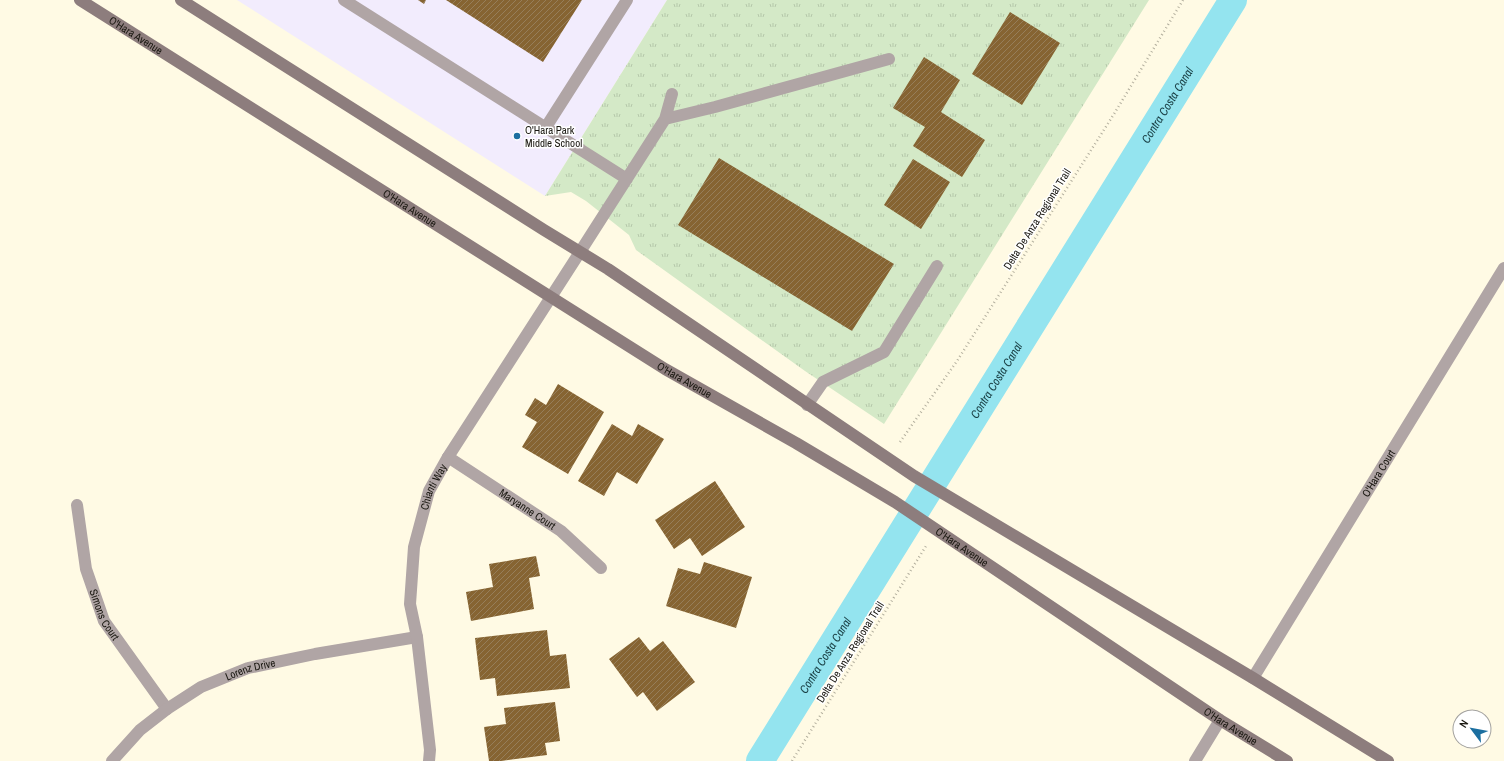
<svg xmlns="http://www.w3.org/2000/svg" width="1504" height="761" viewBox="0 0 1504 761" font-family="'Archivo Narrow',sans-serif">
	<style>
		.education { fill: #f2ecfd }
		.park { fill: url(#park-tufts) }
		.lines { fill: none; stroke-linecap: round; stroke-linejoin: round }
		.canal { stroke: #94e4ef; stroke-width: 28 }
		.building { fill: url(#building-hatch) }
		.path { stroke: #b3af9e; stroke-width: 2.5; stroke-dasharray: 1 3; stroke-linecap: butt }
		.service { stroke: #b0a5a5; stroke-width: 12 }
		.minor { stroke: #b0a5a5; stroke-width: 12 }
		.secondary { stroke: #8d7d7d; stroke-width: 12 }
		.poi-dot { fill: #1c6fa0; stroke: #fff; stroke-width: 1.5 }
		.labels { text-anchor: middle; stroke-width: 3; stroke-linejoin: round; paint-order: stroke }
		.street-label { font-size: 11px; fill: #191710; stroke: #fff }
		.poi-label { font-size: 11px; fill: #191710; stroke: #fff; text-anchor: start }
		.water-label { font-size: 12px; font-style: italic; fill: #193f44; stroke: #fff }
	</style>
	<defs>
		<pattern id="park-tufts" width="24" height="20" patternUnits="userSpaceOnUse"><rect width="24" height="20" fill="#d4e9c7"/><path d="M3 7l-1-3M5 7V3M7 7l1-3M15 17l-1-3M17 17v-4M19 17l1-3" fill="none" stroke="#b5c7aa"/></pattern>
		<pattern id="building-hatch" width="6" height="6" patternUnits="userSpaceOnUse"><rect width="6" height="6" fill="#866432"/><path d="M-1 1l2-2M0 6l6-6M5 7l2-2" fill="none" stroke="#967e5a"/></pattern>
	</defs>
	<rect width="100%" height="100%" fill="#fffae4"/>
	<!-- education -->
	<path class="education" d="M237 0H667L545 196Z"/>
	<!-- park -->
	<path class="park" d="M667 0H1149L884 424 805 371 636 250 629 235 586 201 571 192 545 196Z"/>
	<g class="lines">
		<!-- canal -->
		<path class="canal" id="s1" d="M760 761 1233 0"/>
	</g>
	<!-- building -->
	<path class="building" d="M418 0H426L424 4Z
		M446 0H582L543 62Z
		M1010 12 1060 43 1022 105 972 74Z
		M924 57 960 80 941 112 985 140 962 177 913 146 925 127 893 108Z
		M719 158 894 264 852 331 678 225Z
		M913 159 950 182 921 229 884 205Z
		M558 384 604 412 568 474 522 447 537 422 525 415 535 398 546 405Z
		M612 424 632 436 638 424 664 439 637 484 617 472 604 496 578 481Z
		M715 481 745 527 702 556 690 538 674 549 655 520Z
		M536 556 540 576 529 578 534 609 471 621 466 592 493 587 489 564Z
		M704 562 752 577 736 628 666 606 678 568 700 574Z
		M547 630 550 656 566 654 570 688 497 696 495 678 480 680 475 638Z
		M639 637 650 651 663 641 695 682 657 711 643 692 637 697 609 659Z
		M555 702 560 741 545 743 547 755 501 761H489L484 727 506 724 504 708Z"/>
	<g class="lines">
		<!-- path -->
		<path class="path" d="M900 442 957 361 1114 114 1183 0
			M792 761 926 546"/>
		<!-- service -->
		<path class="service" d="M344 0 627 179
			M665 119 715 107 889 59
			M546 127 627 0
			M580 252 665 119 672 94
			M807 405 823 382 884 352 937 266"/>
		<!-- minor -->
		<g class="minor">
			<path id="s2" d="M448 457 561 531 601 568"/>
			<path id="s3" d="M77 505 86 569 104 621 167 709"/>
			<path id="s4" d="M1253 678 1504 268"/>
			<path id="s5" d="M112 761 140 730 167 709 201 687 248 668 315 654 417 637"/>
			<path id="s6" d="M429 761 430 750 417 637 410 604 414 547 429 491 448 457 580 252"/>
			<path d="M1195 761 1220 720"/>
		</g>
		<!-- secondary -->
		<g class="secondary">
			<path id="s7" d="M80 0 665 369 796 443 895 502 1220 720 1287 761"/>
			<path d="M181 0 544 230 608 269 914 476 1253 678 1388 761"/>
		</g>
	</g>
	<!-- markers -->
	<circle class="poi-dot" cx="517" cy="136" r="4"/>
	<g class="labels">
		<!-- street labels -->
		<g class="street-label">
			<text dy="4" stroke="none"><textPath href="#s7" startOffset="66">O'Hara Avenue</textPath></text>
			<text dy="4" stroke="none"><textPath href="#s7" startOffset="390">O'Hara Avenue</textPath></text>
			<text transform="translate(1037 219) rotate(-58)" y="4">Delta De Anza Regional Trail</text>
			<text dy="4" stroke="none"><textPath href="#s7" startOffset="714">O'Hara Avenue</textPath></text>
			<text dy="4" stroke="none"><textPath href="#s4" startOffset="240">O'Hara Court</textPath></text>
			<text dy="4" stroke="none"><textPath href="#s6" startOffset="279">Chianti Way</textPath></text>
			<text dy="4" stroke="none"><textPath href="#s2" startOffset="95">Maryanne Court</textPath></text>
			<text dy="4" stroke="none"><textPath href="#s7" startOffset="1038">O'Hara Avenue</textPath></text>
			<text dy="4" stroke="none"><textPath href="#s3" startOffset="114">Simons Court</textPath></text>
			<text transform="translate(850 652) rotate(-58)" y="4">Delta De Anza Regional Trail</text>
			<text dy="4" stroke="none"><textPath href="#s5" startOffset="169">Lorenz Drive</textPath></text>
			<text dy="4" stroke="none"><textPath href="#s7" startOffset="1361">O'Hara Avenue</textPath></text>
		</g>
		<!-- poi labels -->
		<g class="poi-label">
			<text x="525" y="134">O'Hara Park<tspan x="525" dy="13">Middle School</tspan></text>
		</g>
		<!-- water labels -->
		<g class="water-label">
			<text dy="4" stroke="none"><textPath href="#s1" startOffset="772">Contra Costa Canal</textPath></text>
			<text dy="4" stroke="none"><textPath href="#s1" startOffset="448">Contra Costa Canal</textPath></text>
			<text dy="4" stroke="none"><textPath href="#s1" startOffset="124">Contra Costa Canal</textPath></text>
		</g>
	</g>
	<!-- north arrow -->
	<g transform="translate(1472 729) rotate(302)"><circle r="19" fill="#ffffff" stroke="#a3a29f"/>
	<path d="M0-3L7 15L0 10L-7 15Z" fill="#1c6fa0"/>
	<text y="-6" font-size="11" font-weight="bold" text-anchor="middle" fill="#191710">N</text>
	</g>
</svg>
